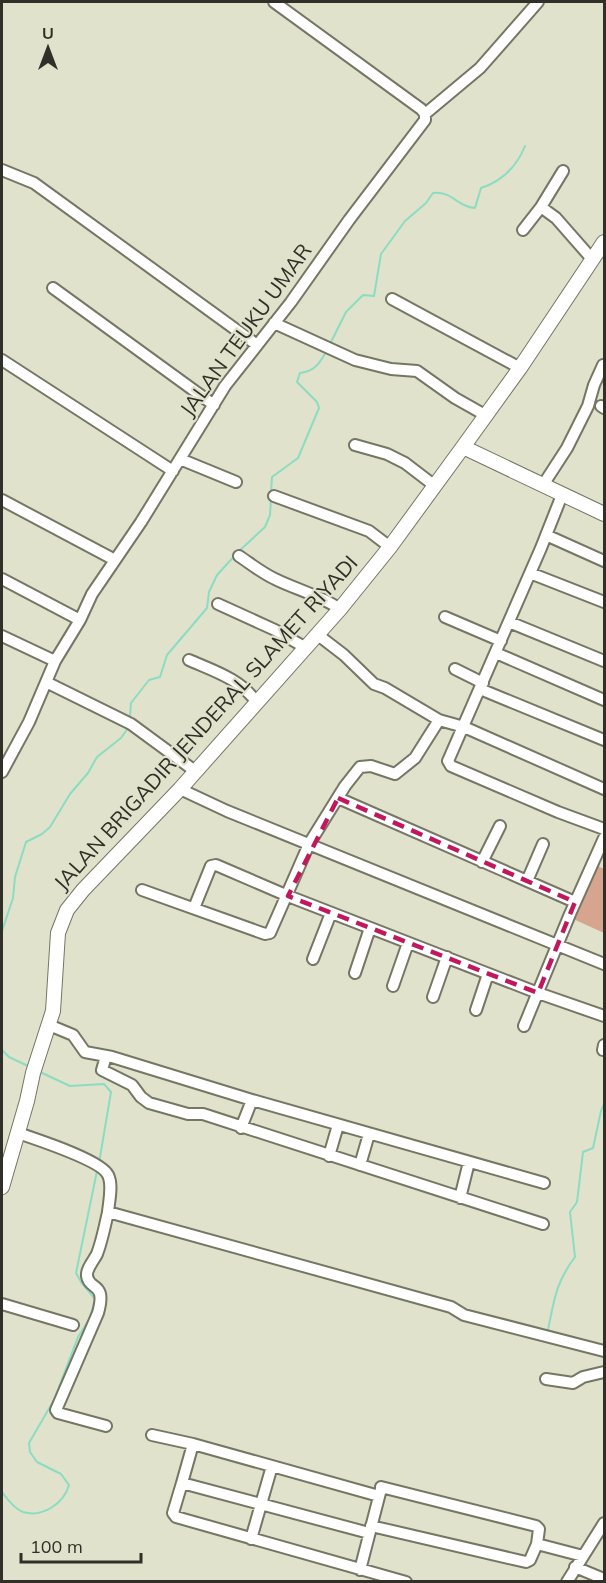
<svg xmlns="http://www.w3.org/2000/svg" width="606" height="1583" viewBox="0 0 606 1583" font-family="Mulish,sans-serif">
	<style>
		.grass { fill: #d7a58f }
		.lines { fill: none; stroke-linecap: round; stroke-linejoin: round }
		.stream { stroke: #8adcc3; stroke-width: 2 }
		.minor-casing { stroke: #757663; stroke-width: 14 }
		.major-casing { stroke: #757663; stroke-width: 16 }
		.minor { stroke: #fff; stroke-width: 10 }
		.major { stroke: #fff; stroke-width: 14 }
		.marked { fill: none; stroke: #c2185b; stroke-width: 4.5; stroke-dasharray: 12 8; stroke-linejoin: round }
		.labels { text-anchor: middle; stroke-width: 4.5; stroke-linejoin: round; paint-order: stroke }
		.street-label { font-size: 21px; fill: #303028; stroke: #e1e2cc }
	</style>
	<rect width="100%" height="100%" fill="#e1e2cc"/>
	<!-- grass -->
	<path class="grass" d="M596 865 604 869V933L571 918Z"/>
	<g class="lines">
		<!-- stream -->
		<path class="stream" d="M330 344 346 312 363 295 374 296 381 254 405 221 426 203 433 193C453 191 457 207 475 208L481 188C502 181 517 166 525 146
			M271 493 272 477 298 458 319 408 317 402 297 382 300 373C315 371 319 364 326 352
			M130 716 131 703 149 680 160 677 167 655 207 608 209 592 217 575 239 551 265 527 270 515 271 499
			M2 931 13 898 15 877 26 842 42 834 50 827 70 794 88 773 97 757 121 738 128 728
			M2 1050 9 1057 30 1067
			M40 1072 70 1086 104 1084 111 1092 99 1163
			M548 1330C554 1300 556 1282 575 1257L570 1212 577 1202 583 1152 593 1148 601 1111 604 1104
			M2 1492C7 1499 15 1509 23 1512 43 1518 64 1503 69 1485L61 1474 37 1462 30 1452 29 1443 54 1400 78 1337 90 1318 95 1299 81 1282 76 1273 97 1171"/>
		<defs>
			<path id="minor" d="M425 114 480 68 538 2
				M2 170 34 183 257 345
				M541 207 556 218 592 259
				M523 230 541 207 563 171
				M53 288 214 405
				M392 299 520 368
				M274 323 355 360 391 369 417 371 455 398 485 415
				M2 360 173 471
				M601 406 604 408
				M355 445 387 454 405 463 435 486
				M180 459 236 482
				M543 485 567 448 588 406 594 385 603 365
				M562 495 541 548 448 761 451 766 558 812 604 829
				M274 496 369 531 390 547
				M2 500 115 560
				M546 535 604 561
				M239 556C251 564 262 573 275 579 297 590 320 595 340 609
				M530 573 604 602
				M2 579 80 620
				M218 604 275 630 306 648
				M445 617 501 641
				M509 622 604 661
				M318 635 344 655 374 684 385 688 439 720
				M2 636 55 661
				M496 653 604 700
				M189 660C214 671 241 679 257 703
				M455 669 483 683
				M46 682 131 724 195 771
				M480 689 604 740
				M2 772 29 722 55 661 80 620 92 594 141 522 225 386 291 302 349 220 425 120V114L421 109 274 2
				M180 789 227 811 604 964
				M338 798 575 902
				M482 862 500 826
				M527 881 543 844
				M142 890 265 934 270 933 309 844 345 786 360 767 371 766 395 774 415 758 439 720 464 727 604 789
				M194 908 211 866 216 865 288 896 538 993 604 1016
				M313 959 331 913
				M355 973 370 928
				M393 986 408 943
				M433 997 447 957
				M476 1010 488 974
				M49 1025 73 1035 85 1052 112 1057 252 1100 544 1183
				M524 1026 570 914 604 838
				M603 1050 604 1045
				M106 1056 102 1070 132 1085 141 1097 149 1103 188 1114H203L543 1224
				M241 1128 252 1100
				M18 1133C35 1139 101 1160 108 1175 113 1185 109 1201 108 1212L451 1307 464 1315 604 1351
				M329 1156 338 1125
				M360 1165 369 1134
				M460 1198 469 1162
				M2 1304 73 1325
				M546 1379 573 1383 583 1377 604 1372
				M106 1426 58 1413 56 1410 98 1313C107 1281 89 1291 87 1276 86 1269 94 1260 97 1254 102 1241 105 1226 108 1212
				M152 1435 193 1444 182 1483
				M193 1444 379 1496
				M381 1487 536 1526 539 1529 537 1544
				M371 1526 526 1562 530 1560 537 1544 583 1556
				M369 1533 182 1483 173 1513 176 1517 406 1582
				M251 1539 272 1466
				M575 1567 604 1579
				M360 1570 381 1489
				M567 1582 604 1523"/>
			<path id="major" d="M463 447 604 514
				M2 1187 27 1101 33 1073 53 1011 58 933 67 910 83 890 180 789 340 609 390 547 463 447 520 368 604 242"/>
		</defs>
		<!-- minor casing -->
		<use href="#minor" class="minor-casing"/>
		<!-- major casing -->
		<use href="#major" class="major-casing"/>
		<!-- minor -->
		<use href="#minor" class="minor"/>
		<!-- major -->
		<use href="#major" class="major"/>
	</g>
	<!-- marked area -->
	<path class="marked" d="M338 798 575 902 538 993 288 896Z"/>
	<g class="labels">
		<!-- street labels -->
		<g class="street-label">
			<text transform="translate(246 330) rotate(-54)" y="7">JALAN TEUKU UMAR</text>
			<text transform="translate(206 723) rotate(-48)" y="7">JALAN BRIGADIR JENDERAL SLAMET RIYADI</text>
		</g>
	</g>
	<!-- border -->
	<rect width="606" height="1583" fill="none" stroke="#303028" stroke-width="6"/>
	<!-- north arrow -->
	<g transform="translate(48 48)" stroke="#e1e2cc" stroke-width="4.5" paint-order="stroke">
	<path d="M0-4.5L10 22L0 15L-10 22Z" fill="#303028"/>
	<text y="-9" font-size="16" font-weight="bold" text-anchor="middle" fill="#303028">U</text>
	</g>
	<!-- scale -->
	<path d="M21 1553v9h120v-9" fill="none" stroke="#303028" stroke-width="3"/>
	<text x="30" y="1553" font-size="18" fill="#303028" stroke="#e1e2cc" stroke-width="4.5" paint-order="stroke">100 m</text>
</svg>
